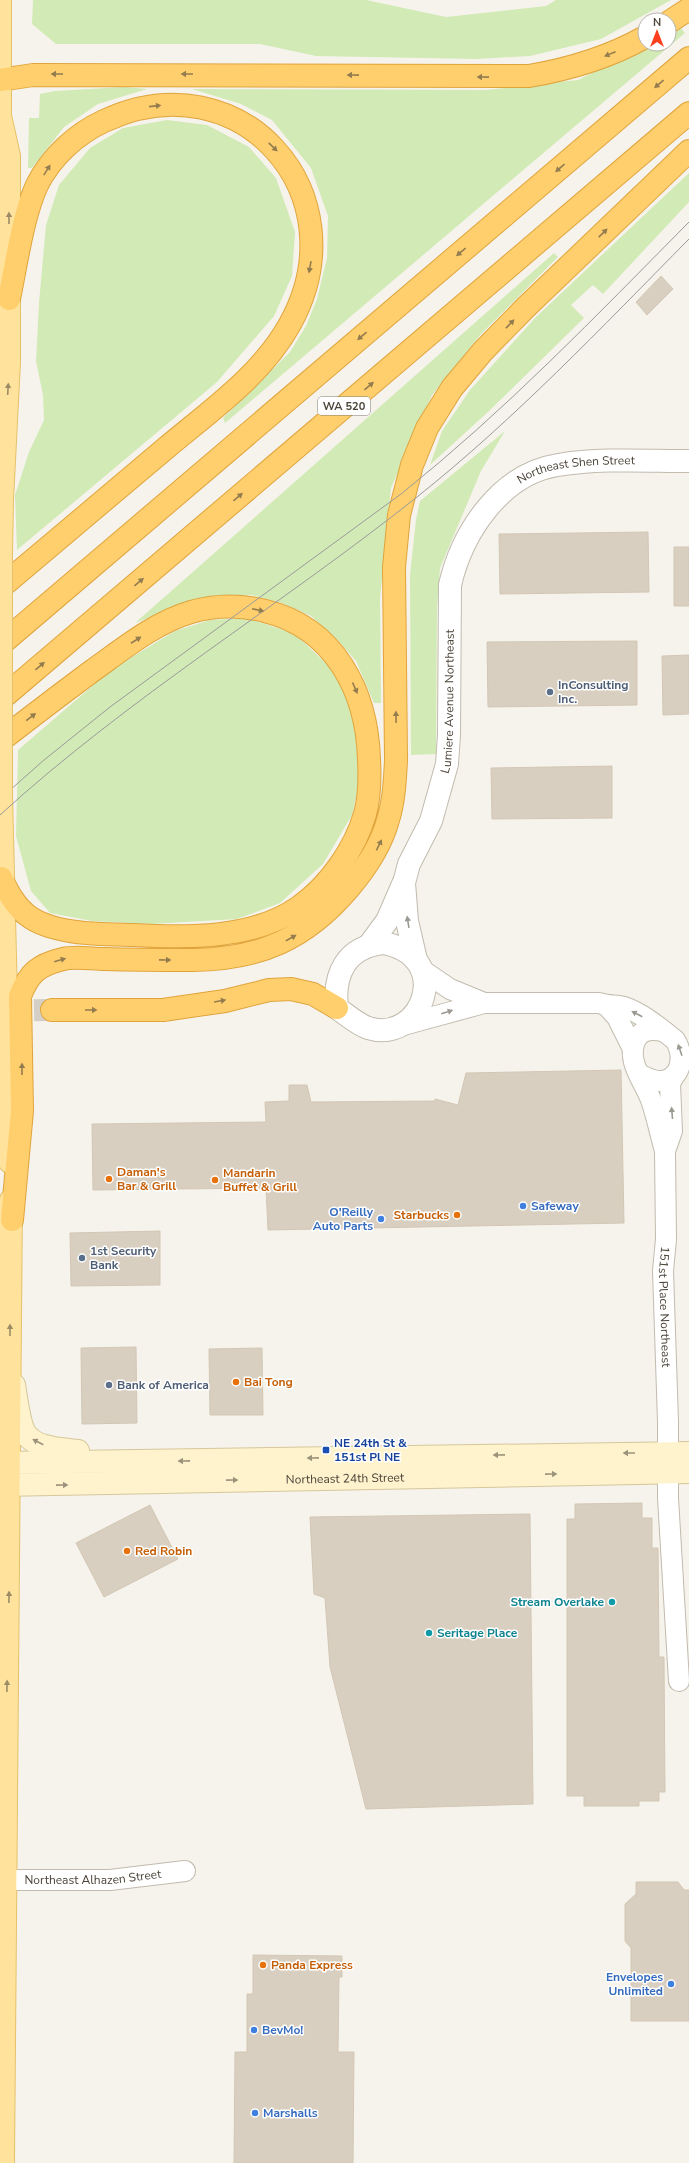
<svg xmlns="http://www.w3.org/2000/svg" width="689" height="2163" viewBox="0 0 689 2163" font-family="'Nunito Sans',sans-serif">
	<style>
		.green { fill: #d2eab5 }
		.building { fill: #d8cfc1; stroke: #d3c7b4 }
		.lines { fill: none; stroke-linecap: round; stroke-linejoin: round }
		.motorway-tunnel { stroke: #d4d0c8; stroke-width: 22; stroke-dasharray: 22 11; stroke-linecap: butt }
		.minor-casing { stroke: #c2bbae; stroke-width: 22 }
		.tertiary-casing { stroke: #c2bbae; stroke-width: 24 }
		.secondary-casing { stroke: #d6c79b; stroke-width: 24 }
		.primary-casing { stroke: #e6c16a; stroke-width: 24 }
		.motorway-casing { stroke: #e0a43c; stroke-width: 24 }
		.minor { stroke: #fff; stroke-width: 20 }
		.tertiary { stroke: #fff; stroke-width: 22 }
		.secondary { stroke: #fff3cd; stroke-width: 22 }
		.primary { stroke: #ffe39c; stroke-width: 22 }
		.motorway { stroke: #ffcf6e; stroke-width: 22 }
		.tram { stroke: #9a9a9a; stroke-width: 1 }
		.primary-bridge-casing { stroke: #e6c16a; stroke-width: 24; stroke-linecap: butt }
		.primary-bridge { stroke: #ffe39c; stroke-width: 22 }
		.oneway { fill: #937c4e }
		.oneway2 { fill: #9c8c66 }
		.oneway3 { fill: #9c9892 }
		.oneway4 { fill: #9c937c }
		.service-dot { fill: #5c6f8a; stroke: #fff; stroke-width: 1.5 }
		.food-dot { fill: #e8710a; stroke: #fff; stroke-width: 1.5 }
		.shop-dot { fill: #3f7fe0; stroke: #fff; stroke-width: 1.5 }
		.transit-dot { fill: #1a4fb4; stroke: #fff; stroke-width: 1.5 }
		.culture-dot { fill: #0f9aa8; stroke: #fff; stroke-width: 1.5 }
		.labels { text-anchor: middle; stroke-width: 3; stroke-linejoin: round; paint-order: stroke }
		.shield { fill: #fff; stroke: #817c74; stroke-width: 1 }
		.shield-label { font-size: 11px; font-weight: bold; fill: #4b4439 }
		.street-label { font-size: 12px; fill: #4b4439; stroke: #fff }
		.service-label { font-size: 12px; font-weight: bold; fill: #4e5e75; stroke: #fff; text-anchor: start }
		.food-label { font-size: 12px; font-weight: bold; fill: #c56008; stroke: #fff; text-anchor: start }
		.shop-label { font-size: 12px; font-weight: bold; fill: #366cbe; stroke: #fff; text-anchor: start }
		.transit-label { font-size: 12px; font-weight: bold; fill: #164399; stroke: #fff; text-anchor: start }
		.culture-label { font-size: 12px; font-weight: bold; fill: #0d838f; stroke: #fff; text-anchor: end }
	</style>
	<rect width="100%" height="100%" fill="#f6f3ec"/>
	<!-- green -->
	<path class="green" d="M33 0H366L446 17 546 6 556 0H671L601 39 530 56 476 59 316 56 260 44H56L32 24Z
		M681 28 685 33 225 423 223 418 290 352 306 326 317 299 327 258 328 216 311 168 272 120 241 104 192 89 486 90 578 80 650 44H669V34Z
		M124 87 147 89 98 104 64 127 32 168H28L29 118H39L40 94 55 91Z
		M167 120 207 125 249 147 276 178 295 232 292 276 274 316 217 382 17 550 15 495 29 452 44 420 43 395 36 361 39 303 46 225 59 185 90 148 123 128Z
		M689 173V202L603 294 593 285 571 305 584 318 489 411 430 465 442 431 470 390 536 317Z
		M554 253 558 257 480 335 432 395 391 488 380 598 381 703H374L356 661 336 638 311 616 282 603 251 595 197 600 135 623Z
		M505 431 481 471 440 568 437 607 436 754 411 755 410 575 416 520 420 501Z
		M247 618 295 634 330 667 351 702 359 736 361 777 352 815 323 864 280 903 237 919 151 924 92 921 50 913 31 891 16 836 18 750 112 669 175 631 210 620Z"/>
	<!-- building -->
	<path class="building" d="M661 276 673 289 647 315 636 302Z
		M648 532 649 592 500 594 499 534Z
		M674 547H689V606H674Z
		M637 641V705L488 707 487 642Z
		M689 655V714L663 715 662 656Z
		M612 766V818L492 819 491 768Z
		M621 1070 624 1223 268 1230 266 1188 93 1190 92 1124 266 1122 265 1102 289 1101V1085H307L311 1102 435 1101V1099L458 1105 466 1073Z
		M160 1231V1285L71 1286 70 1233Z
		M136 1347 137 1423 82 1424 81 1348Z
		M262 1348 263 1415H210L209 1349Z
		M642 1503V1518H652V1548H658L659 1657H664L665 1792H659V1801H639V1806H584V1796H567V1519H575V1504Z
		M150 1505 178 1559 104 1597 76 1543Z
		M530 1514 533 1804 366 1809 330 1667 325 1598 314 1594 310 1517Z
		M636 1882H678L684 1890H689V2021H631V1948L625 1941V1904L636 1894Z
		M253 1955 342 1956V1977H339L338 2052H354L353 2163H234L235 2052H247V1994H253Z"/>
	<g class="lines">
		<!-- motorway-tunnel -->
		<path class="motorway-tunnel" d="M1 1011 52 1010"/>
		<defs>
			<g id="minor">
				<path d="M422 970 450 989 484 1003"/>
				<path d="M607 1006 617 1017 633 1049"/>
				<path d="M396 1027 484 1003H599C608 1006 616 1005 624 1007 642 1013 660 1028 675 1040 685 1055 682 1082 659 1081 652 1081 645 1077 639 1074"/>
				<path d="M663 1031C652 1029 642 1029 636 1039 625 1060 644 1081 651 1100 657 1117 660 1134 665 1151"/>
				<path id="s1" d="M674 1075 670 1084 672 1131 665 1151 666 1239 663 1271 668 1422V1498L679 1681"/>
				<path id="s2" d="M0 1880H110L185 1871"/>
			</g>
			<g id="tertiary">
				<path d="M383 943C455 956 423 1045 368 1028 357 1024 347 1015 337 1008 333 973 347 947 383 943Z"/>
				<path d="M370 944 387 921 403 884"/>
				<path id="s3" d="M416 960 407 921 404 883 409 864 431 821 447 764 449 735 450 585C462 533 500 474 558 465 601 458 646 461 689 461"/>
			</g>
			<g id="secondary">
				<path d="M14 1385C16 1396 19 1422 24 1431 33 1449 62 1449 78 1451"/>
				<path d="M0 1463 689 1453"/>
				<path id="s4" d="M0 1485 689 1472"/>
			</g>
			<path id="primary" d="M0 76V0
				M0 84V113
				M0 116 9 156V362L2 500 1 554
				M1 794 10 1162
				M3 2163 11 1200"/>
			<path id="motorway" d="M669 22 689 9
				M0 80 33 75 529 76C570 69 608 58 645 37
				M0 588C55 542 110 495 166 448 210 411 262 375 290 324 362 194 240 57 104 121 76 134 51 157 37 185 23 215 16 265 9 299
				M0 645 689 58
				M0 700 689 113
				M0 741C31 717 61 694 92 671 123 649 154 623 191 612 215 605 241 605 265 611 335 628 367 692 369 759 370 777 370 796 365 814 355 849 329 886 299 907 254 939 187 938 134 935 102 934 52 935 27 915 15 906 8 892 1 878
				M52 1010H163L225 1001 269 990 291 989 313 994 337 1008
				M12 1220 22 1111 20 996C29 973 38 965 63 959 76 956 92 959 105 959 135 960 164 960 193 960 260 959 306 939 349 888 367 867 381 846 388 820 394 801 395 780 396 760L394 567 399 515 412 465 427 428 452 388 483 351 525 308 689 151"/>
		</defs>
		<!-- minor casing -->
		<use href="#minor" class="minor-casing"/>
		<!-- tertiary casing -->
		<use href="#tertiary" class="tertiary-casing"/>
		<!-- secondary casing -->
		<use href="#secondary" class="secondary-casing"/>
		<!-- primary casing -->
		<use href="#primary" class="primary-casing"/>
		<!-- motorway casing -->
		<use href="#motorway" class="motorway-casing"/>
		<!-- minor -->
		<use href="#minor" class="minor"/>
		<!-- tertiary -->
		<use href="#tertiary" class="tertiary"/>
		<!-- secondary -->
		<use href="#secondary" class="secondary"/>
		<!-- primary -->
		<use href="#primary" class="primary"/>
		<!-- motorway -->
		<use href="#motorway" class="motorway"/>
		<!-- tram -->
		<path class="tram" d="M0 799 44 760 110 707 401 494C505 411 596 316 689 222
			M0 815C129 697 280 606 417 497 515 419 601 328 689 239"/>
		<defs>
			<path id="primary-bridge" d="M1 554V794"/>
		</defs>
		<!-- primary-bridge casing -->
		<use href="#primary-bridge" class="primary-bridge-casing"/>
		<!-- primary-bridge -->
		<use href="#primary-bridge" class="primary-bridge"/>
	</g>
	<!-- one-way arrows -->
	<defs><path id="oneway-solid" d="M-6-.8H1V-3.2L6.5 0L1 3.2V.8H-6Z"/></defs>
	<g class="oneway">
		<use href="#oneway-solid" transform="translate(610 54) rotate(158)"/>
		<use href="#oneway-solid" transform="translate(57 74) rotate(180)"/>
		<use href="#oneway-solid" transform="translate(187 74) rotate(180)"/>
		<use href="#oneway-solid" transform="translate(353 75) rotate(-179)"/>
		<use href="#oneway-solid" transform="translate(483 77) rotate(-179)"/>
		<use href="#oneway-solid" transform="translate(659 84) rotate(140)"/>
		<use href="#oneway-solid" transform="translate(155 106) rotate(-6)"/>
		<use href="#oneway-solid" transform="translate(273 147) rotate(44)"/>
		<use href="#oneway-solid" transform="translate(560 168) rotate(140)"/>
		<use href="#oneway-solid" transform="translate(47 170) rotate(-58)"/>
		<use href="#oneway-solid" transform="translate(603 233) rotate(-44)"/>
		<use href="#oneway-solid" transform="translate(461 252) rotate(140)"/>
		<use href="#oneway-solid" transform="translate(310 267) rotate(100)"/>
		<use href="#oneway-solid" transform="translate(510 324) rotate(-46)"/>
		<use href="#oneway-solid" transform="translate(362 336) rotate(140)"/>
		<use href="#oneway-solid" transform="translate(369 386) rotate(-40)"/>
		<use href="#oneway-solid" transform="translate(238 497) rotate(-40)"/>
		<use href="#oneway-solid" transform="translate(139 582) rotate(-40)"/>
		<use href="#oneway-solid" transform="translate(258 610) rotate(12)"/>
		<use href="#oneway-solid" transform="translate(136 640) rotate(-33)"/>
		<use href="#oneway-solid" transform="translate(40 666) rotate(-40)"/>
		<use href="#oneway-solid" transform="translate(355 688) rotate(66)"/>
		<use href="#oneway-solid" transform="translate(31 717) rotate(-37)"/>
		<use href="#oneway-solid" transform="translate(396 717) rotate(-91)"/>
		<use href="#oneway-solid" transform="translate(379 845) rotate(-64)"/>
		<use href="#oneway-solid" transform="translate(291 938) rotate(-29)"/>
		<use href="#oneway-solid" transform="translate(60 960) rotate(-16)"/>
		<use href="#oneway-solid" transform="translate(165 960) rotate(1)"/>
		<use href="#oneway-solid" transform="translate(220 1001) rotate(-10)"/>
		<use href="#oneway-solid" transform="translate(91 1010)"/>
		<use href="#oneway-solid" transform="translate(22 1069) rotate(-90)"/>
	</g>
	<g class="oneway2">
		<use href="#oneway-solid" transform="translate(9 218) rotate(-90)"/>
		<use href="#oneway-solid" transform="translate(8 389) rotate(-87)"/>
		<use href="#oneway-solid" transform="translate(10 1330) rotate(-90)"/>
		<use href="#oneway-solid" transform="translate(9 1597) rotate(-89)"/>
		<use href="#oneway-solid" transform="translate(7 1686) rotate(-89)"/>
	</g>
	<g class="oneway3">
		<use href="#oneway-solid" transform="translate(408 922) rotate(-99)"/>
		<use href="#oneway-solid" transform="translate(447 1012) rotate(-18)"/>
		<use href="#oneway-solid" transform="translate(637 1014) rotate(-152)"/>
		<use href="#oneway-solid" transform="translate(680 1050) rotate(-109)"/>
		<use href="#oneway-solid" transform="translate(672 1113) rotate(-95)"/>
	</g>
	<g class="oneway4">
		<use href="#oneway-solid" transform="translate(38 1442) rotate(-153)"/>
		<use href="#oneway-solid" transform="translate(629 1453) rotate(180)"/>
		<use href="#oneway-solid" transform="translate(499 1455) rotate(179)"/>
		<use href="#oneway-solid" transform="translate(313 1458) rotate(179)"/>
		<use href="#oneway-solid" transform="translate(184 1461) rotate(179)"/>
		<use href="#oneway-solid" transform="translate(551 1474) rotate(-1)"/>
		<use href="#oneway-solid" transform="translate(232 1480) rotate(-1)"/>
		<use href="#oneway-solid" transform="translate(62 1485) rotate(-1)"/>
	</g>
	<!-- markers -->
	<g class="service-dot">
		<circle cx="550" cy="692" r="4"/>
		<circle cx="82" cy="1258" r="4"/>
		<circle cx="109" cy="1385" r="4"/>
	</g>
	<g class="food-dot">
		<circle cx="109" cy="1179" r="4"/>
		<circle cx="215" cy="1180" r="4"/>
		<circle cx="457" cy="1215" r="4"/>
		<circle cx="236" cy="1382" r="4"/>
		<circle cx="127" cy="1551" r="4"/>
		<circle cx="263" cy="1965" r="4"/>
	</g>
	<g class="shop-dot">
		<circle cx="523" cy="1206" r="4"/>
		<circle cx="381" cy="1219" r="4"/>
		<circle cx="671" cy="1984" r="4"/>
		<circle cx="254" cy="2030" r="4"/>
		<circle cx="255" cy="2113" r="4"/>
	</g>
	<rect class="transit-dot" x="322" y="1446" width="8" height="8" rx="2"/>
	<g class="culture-dot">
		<circle cx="612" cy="1602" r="4"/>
		<circle cx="429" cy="1633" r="4"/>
	</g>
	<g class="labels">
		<!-- shield labels -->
		<rect class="shield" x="318" y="397" width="52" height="18" rx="3"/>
		<g class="shield-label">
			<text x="344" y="410">WA 520</text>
		</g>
		<!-- street labels -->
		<g class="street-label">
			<text dy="4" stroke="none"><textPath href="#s3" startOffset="572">Northeast Shen Street</textPath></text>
			<text dy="4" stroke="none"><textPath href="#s3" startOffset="268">Lumiere Avenue Northeast</textPath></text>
			<text dy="4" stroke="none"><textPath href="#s1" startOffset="234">151st Place Northeast</textPath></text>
			<text dy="4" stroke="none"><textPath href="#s4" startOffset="345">Northeast 24th Street</textPath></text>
			<text dy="4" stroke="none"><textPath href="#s2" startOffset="93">Northeast Alhazen Street</textPath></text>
		</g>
		<!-- service labels -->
		<g class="service-label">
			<text x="558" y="689">InConsulting<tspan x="558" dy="14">Inc.</tspan></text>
			<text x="90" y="1255">1st Security<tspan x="90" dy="14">Bank</tspan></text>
			<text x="117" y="1389">Bank of America</text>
		</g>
		<!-- food labels -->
		<g class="food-label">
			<text x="117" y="1176">Daman's<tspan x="117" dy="14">Bar &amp; Grill</tspan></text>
			<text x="223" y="1177">Mandarin<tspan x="223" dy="14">Buffet &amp; Grill</tspan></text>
			<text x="449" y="1219" text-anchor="end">Starbucks</text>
			<text x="244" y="1386">Bai Tong</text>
			<text x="135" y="1555">Red Robin</text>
			<text x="271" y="1969">Panda Express</text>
		</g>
		<!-- shop labels -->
		<g class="shop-label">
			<text x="531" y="1210">Safeway</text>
			<text x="373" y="1216" text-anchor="end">O'Reilly<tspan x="373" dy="14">Auto Parts</tspan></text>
			<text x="663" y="1981" text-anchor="end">Envelopes<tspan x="663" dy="14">Unlimited</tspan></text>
			<text x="262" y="2034">BevMo!</text>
			<text x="263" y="2117">Marshalls</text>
		</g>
		<!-- transit labels -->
		<g class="transit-label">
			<text x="334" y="1447">NE 24th St &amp;<tspan x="334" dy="14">151st Pl NE</tspan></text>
		</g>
		<!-- culture labels -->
		<g class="culture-label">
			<text x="604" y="1606">Stream Overlake</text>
			<text x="437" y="1637" text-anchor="start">Seritage Place</text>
		</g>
	</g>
	<!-- north arrow -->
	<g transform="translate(657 32)"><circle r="19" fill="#ffffff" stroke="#b7b4b0"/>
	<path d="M0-3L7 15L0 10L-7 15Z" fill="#fc3f1d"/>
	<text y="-6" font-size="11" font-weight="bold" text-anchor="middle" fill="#4b4439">N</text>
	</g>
</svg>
